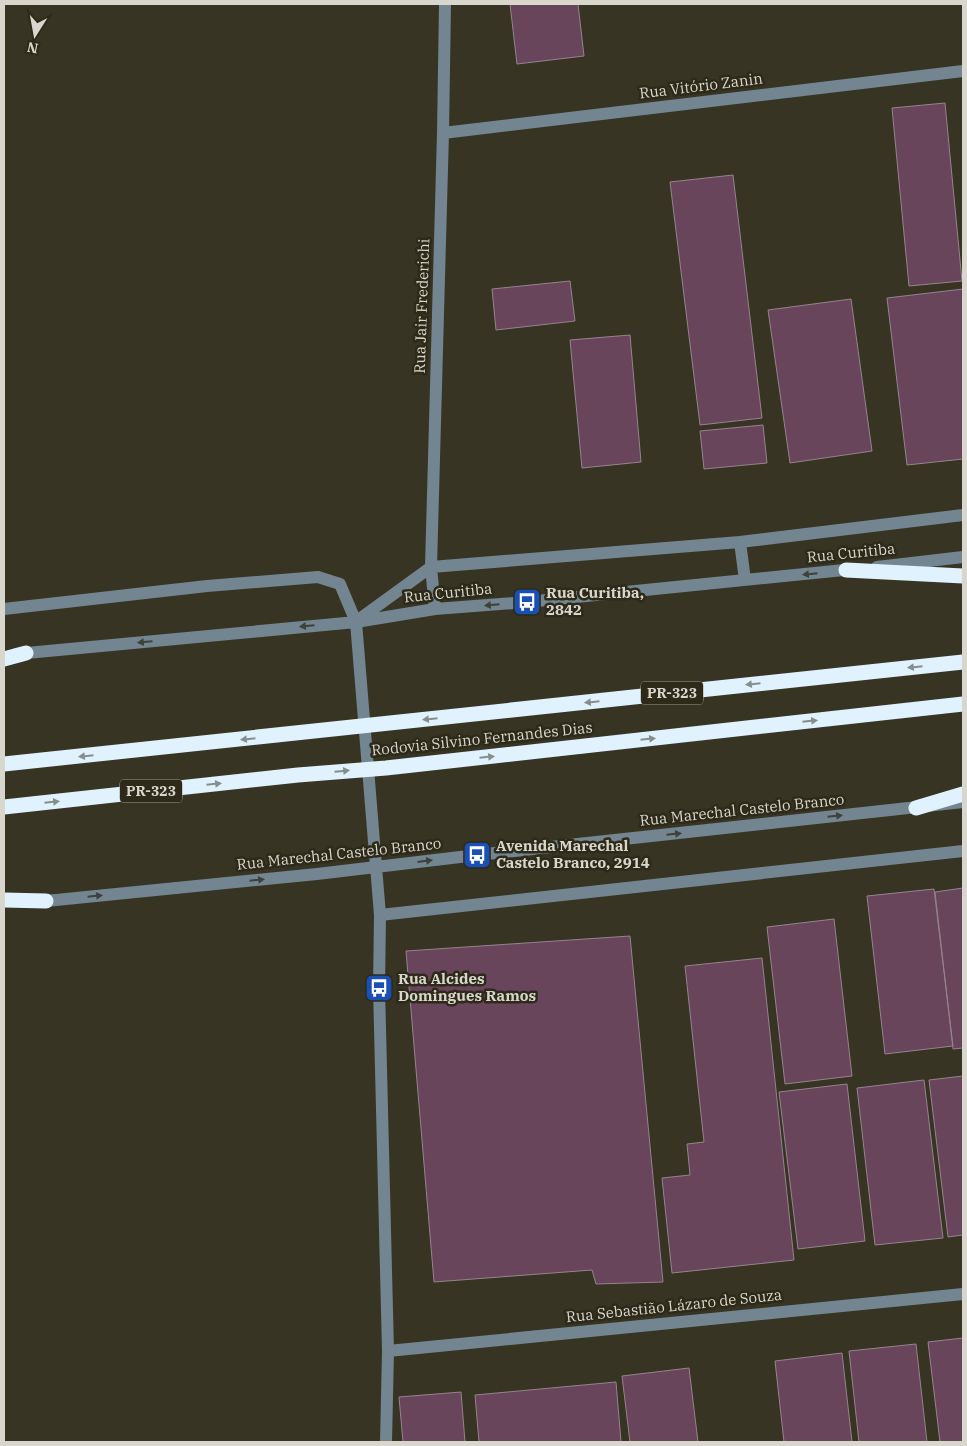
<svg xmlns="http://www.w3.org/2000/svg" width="967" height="1446" viewBox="0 0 967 1446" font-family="'IBM Plex Serif',serif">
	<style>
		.building { fill: #69455c; stroke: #95838e }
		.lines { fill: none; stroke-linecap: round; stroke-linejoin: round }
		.minor { stroke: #738590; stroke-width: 12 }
		.highway { stroke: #e0f2fd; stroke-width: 15 }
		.oneway { fill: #3e4138 }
		.oneway2 { fill: #868e8c }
		.labels { text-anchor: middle; stroke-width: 5; stroke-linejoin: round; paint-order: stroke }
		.shield { fill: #2d2a1a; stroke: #a5a397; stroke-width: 1 }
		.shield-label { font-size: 14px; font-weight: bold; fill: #d9d7cd }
		.street-label { font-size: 15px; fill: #d9d7cd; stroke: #2d2a1a }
		.poi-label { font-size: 15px; font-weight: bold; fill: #d9d7cd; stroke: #2d2a1a; text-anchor: start }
	</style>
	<rect width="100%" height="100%" fill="#373424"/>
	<!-- building -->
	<path class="building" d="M510 4H578L584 56 517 64Z
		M945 103 962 281 909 286 892 108Z
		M733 175 762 418 700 425 670 182Z
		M570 281 575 321 496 330 492 289Z
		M963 289V459L907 465 887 298Z
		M851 299 872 451 790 463 768 310Z
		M630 335 641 462 582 468 570 340Z
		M763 425 767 463 704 469 700 431Z
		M963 888V1048L953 1049 935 892Z
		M934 889 953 1046 885 1054 867 896Z
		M834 919 852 1076 785 1084 767 927Z
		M630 936 663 1282 596 1284 592 1270 434 1282 406 951Z
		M762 958 794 1260 672 1273 662 1178 690 1175 687 1144 704 1142 685 966Z
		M963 1076V1235L948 1237 929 1080Z
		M924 1080 943 1238 875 1245 857 1088Z
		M847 1084 865 1241 798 1249 779 1092Z
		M963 1338V1442H940L928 1342Z
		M916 1344 927 1442H859L849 1351Z
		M842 1353 852 1442H784L775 1361Z
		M689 1368 698 1442H630L622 1376Z
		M616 1382 621 1442H479L475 1395Z
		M461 1392 465 1442H403L399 1397Z"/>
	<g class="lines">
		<!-- minor -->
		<path class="minor" d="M443 133 963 71
			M740 542 745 580
			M877 567 963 557
			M4 609 207 586 318 577 340 584 356 622 380 915 379 988 388 1351 386 1442
			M435 609 431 567 443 133 445 4
			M358 620 431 567 740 542 963 515
			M16 654 356 622 435 609 527 602 854 569
			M36 902 317 874 477 855 963 802
			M380 915 963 851
			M388 1351 963 1294"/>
		<!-- highway -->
		<path class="highway" d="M846 570 963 576
			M4 659 26 653
			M4 764 963 662
			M4 807 298 775 386 768 963 704
			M916 808 963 794
			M4 900 46 901"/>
	</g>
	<!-- one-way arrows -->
	<defs><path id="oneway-solid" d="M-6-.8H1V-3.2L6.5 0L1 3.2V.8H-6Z" transform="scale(1.25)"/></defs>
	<g class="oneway">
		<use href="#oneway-solid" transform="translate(810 574) rotate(174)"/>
		<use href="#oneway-solid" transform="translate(492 605) rotate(175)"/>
		<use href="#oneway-solid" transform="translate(307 626) rotate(175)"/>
		<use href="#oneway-solid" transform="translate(145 642) rotate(175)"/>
		<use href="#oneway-solid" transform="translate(835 816) rotate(-6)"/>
		<use href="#oneway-solid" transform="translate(674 834) rotate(-6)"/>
		<use href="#oneway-solid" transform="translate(425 861) rotate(-7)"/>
		<use href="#oneway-solid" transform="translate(257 880) rotate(-6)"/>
		<use href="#oneway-solid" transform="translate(95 896) rotate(-6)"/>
	</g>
	<g class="oneway2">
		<use href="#oneway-solid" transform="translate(915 667) rotate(174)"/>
		<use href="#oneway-solid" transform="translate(753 684) rotate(174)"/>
		<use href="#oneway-solid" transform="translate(592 702) rotate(174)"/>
		<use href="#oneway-solid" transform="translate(430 719) rotate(174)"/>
		<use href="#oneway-solid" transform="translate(810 721) rotate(-6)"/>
		<use href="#oneway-solid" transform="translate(248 739) rotate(174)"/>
		<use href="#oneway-solid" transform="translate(648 739) rotate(-6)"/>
		<use href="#oneway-solid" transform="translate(86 756) rotate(174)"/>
		<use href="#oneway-solid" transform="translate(487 757) rotate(-6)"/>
		<use href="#oneway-solid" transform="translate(342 771) rotate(-5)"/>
		<use href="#oneway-solid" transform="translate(214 784) rotate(-6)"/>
		<use href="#oneway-solid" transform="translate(52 802) rotate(-6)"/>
	</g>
	<!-- icons -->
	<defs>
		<symbol id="bus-square" viewBox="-11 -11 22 22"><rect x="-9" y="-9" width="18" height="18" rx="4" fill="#1a4fb4" stroke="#2d2a1a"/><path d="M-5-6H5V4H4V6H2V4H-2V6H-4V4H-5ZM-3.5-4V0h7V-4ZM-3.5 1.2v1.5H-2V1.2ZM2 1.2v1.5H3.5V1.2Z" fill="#fff"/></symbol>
	</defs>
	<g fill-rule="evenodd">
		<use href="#bus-square" x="511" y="586" width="32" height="32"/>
		<use href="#bus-square" x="461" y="839" width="32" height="32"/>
		<use href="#bus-square" x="363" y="972" width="32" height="32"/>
	</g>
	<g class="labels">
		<!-- shield labels -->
		<g class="shield">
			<rect x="641" y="681.5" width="62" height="23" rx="4"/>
			<rect x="120" y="779.5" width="62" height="23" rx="4"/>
		</g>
		<g class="shield-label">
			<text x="672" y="698">PR-323</text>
			<text x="151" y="796">PR-323</text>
		</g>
		<!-- street labels -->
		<g class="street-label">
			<text transform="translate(701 86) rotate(-7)" y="5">Rua Vitório Zanin</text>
			<text transform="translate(422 306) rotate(-88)" y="5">Rua Jair Frederichi</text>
			<text transform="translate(851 553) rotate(-6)" y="5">Rua Curitiba</text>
			<text transform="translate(448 593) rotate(-6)" y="5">Rua Curitiba</text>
			<text transform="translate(482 739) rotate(-6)" y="5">Rodovia Silvino Fernandes Dias</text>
			<text transform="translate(742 810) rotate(-6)" y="5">Rua Marechal Castelo Branco</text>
			<text transform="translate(339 854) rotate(-6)" y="5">Rua Marechal Castelo Branco</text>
			<text transform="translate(674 1306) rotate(-6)" y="5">Rua Sebastião Lázaro de Souza</text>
		</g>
		<!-- poi labels -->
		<g class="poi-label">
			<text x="546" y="598">Rua Curitiba,<tspan x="546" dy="17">2842</tspan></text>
			<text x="496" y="851">Avenida Marechal<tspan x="496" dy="17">Castelo Branco, 2914</tspan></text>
			<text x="398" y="984">Rua Alcides<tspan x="398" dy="17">Domingues Ramos</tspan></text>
		</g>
	</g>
	<!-- border -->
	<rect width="967" height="1446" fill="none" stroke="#d9d7cd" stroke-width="10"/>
	<!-- north arrow -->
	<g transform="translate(35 35) rotate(191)" stroke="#2d2a1a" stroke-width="4" paint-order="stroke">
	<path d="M0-4L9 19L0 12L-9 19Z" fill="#d9d7cd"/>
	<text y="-8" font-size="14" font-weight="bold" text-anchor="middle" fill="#d9d7cd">N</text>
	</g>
</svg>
